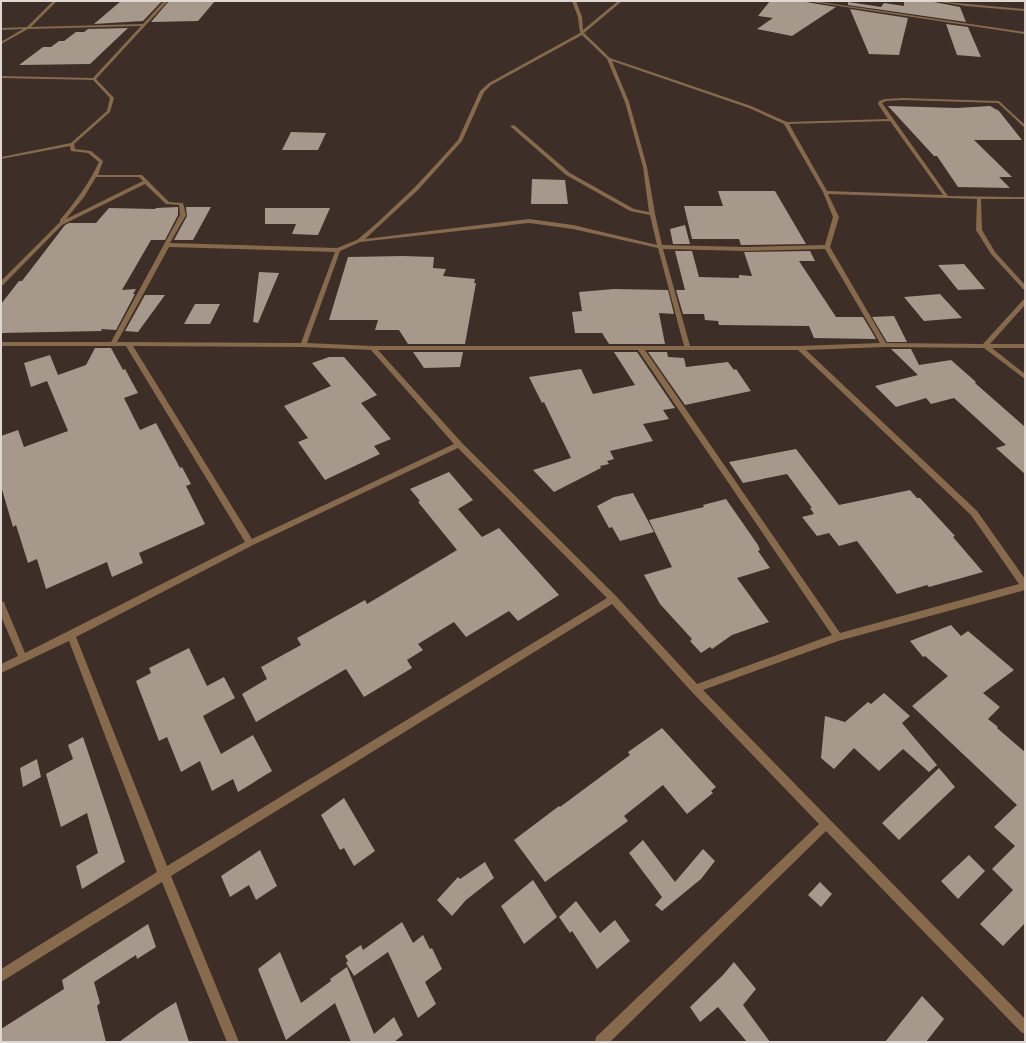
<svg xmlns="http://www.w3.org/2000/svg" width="1026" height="1043" viewBox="0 0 1026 1043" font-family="'DejaVu Sans',sans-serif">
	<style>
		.building { fill: #a7988c }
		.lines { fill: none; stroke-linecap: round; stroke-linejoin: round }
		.street { fill: #866a4b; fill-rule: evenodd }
	</style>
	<rect width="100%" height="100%" fill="#3d2e27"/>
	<!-- building -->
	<path class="building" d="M121 1H162L143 21 94 24Z
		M169 1H215L198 21 151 22Z
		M770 1H805L806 2 836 7 792 36 757 29 773 18 758 16Z
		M904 1H933L934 2 960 7 966 22 848 5V2L881 7 884 3 904 6Z
		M850 9 908 18 899 55 869 54Z
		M946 24 968 27 981 57 957 55Z
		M128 28 90 64 19 65 43 47H51L59 41H64L76 32H84L88 29Z
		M888 106 957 108 990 106 999 111 1022 140H974L1012 177H999L1010 188 958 187 937 156H934Z
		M291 132 326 133 318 150H282Z
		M532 179 565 180 568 204H531Z
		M718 191H775L806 244 741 245 739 239H692L684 206H723Z
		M178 207V215L165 240H151L122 290 136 289 133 294H135L116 330 101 329 102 331 1 333V304L19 281H22L65 225 69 223H96L109 208 155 209 156 208Z
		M186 207H211L193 240H174L187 216Z
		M265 208H330L318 235 292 234 296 224H265Z
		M685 225 690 244H673L670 229Z
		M675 251H692L699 277 739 278V275L752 276 744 252 810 251 815 261H799L836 317H863L876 339 814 338 809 326 719 325 718 321 705 320 704 314H683L676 290H685Z
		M403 256 434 257 433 268 446 269 443 276 475 279 474 283H476L465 344H408L399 330H375L378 320H329L348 257Z
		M964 264 985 289 958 290 938 265Z
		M259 272 279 273 258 323 253 322Z
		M614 289 668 290 674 314 659 313 665 344H609L602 333H575L572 312 582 311 579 292Z
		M940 294 962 318 924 321 904 297Z
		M145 295H165L138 332 125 331Z
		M195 304H220L210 324H184Z
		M894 316 907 342H887L872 317Z
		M95 348H111L123 370 125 369 138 393 124 398 140 430 156 423 180 468 182 467 191 484 186 486 205 524 139 553 143 563 112 577 107 562 46 589 37 559 28 563 16 525 13 527 1 486V436L18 430 24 447 68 431 47 381 31 387 24 363 50 355 58 375 86 365Z
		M891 349H911L919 365 951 360 976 382 975 383 1025 427V474L996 448 1006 445 954 398 931 404 926 398 896 407 875 386 918 375Z
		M413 352H463L460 367 424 368Z
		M614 352H637L675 408 663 410 669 419 643 424 653 441 610 451 614 459 607 461 609 464 600 466 601 468 554 492 533 470 571 458 544 402 542 403 529 377 581 369 593 394 635 385Z
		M648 352H667L668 357 684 358 686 367 728 362 734 370 736 369 751 391 685 405Z
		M329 357H344L377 395 361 403 391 439 374 446 380 454 325 480 298 442 308 438 284 406 331 386 312 363Z
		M796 449 839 505 910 490 917 498H920L955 536 953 537 983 572 929 587 927 585 897 594 857 541 839 546 829 533 817 536 802 517 814 514 810 508H812L787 474 743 483 729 462Z
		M449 472 473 500 458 509 482 537 499 528 559 595 518 621 509 611 466 637 454 622 418 644 423 650 407 660 412 668 364 697 346 669 256 722 242 694 267 679 261 667 301 645 297 638 365 600 367 604 457 550 418 502 420 501 410 489Z
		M633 493 654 532 620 541 612 527 609 528 597 506 614 497Z
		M726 499 758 545 760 550 758 551 770 568 737 578 769 622 732 635 712 649 710 647 701 653 690 641 692 639 660 604 644 575 672 567 649 520 704 507 703 505Z
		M951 625 961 636 968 631 1014 670 983 693 1000 707 988 719 998 727 997 728 1025 752V923L1003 946 980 924 1013 890 992 869 1015 846 994 827 1017 805 912 706 948 676 925 656 923 657 910 641Z
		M189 648 207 686 224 677 235 698 203 716 221 754 253 735 272 771 238 792 233 779 212 791 200 761 181 772 167 737 159 741 136 681 151 673 149 668Z
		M884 693 910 716 902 723 937 765 929 772 903 749 879 771 854 748 834 769 821 758 825 716 845 722 868 702 871 704Z
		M662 728 716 787 711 791 713 793 687 814 663 785 624 816 628 821 545 882 514 840 559 806 560 807 630 755 628 752Z
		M83 737 125 862 82 889 76 866 98 853 87 813 61 827 46 774 73 759 68 745Z
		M37 759 41 777 23 787 20 768Z
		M939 768 955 787 899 840 882 823Z
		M344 798 375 851 354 866 344 848 340 850 321 815Z
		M643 840 675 882 703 849 715 861 701 879 662 911 655 905 662 897 629 853Z
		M260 850 277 886 256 900 249 885 230 897 221 876Z
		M969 855 985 871 958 899 941 881Z
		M485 862 494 878 466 900 452 916 437 900 458 877 460 879Z
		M533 880 557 917 524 944 501 906Z
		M820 882 832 894 821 907 808 895Z
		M576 901 600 933 615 920 630 941 597 969 572 931 570 933 559 917Z
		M402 922 413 943 423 935 430 949 432 948 442 969 425 982 436 1004 418 1018 388 952 354 976 346 963 348 961 345 956 361 945 363 950Z
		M148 924 156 947 137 959 136 955 94 982 100 1003 97 1006 106 1042H1V1029L64 989 62 980Z
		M280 952 301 1003 331 981 330 979 347 967 374 1034 394 1017 403 1035 394 1042H351L335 1003 286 1040 258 969Z
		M734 962 756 989 743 1005 770 1042H747L718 1007 700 1022 690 1007 723 975Z
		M922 996 944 1019 926 1042H885Z
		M176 1002 189 1042H119L159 1013Z"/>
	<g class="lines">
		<!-- street -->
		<path class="street" d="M53 1H57L31 27 143 24 164 1H168L96 79 114 98 110 112 74 144 75 149 91 151 103 161 98 175H142L169 202 183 203 186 215 170 243 337 248 357 240 377 223 414 188 440 160 458 140 480 91 489 83 580 33 578 17 572 1H576L582 17 583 30 618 1H622L584 33 610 58 751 106 787 122 888 119 878 104 879 101 885 99 903 98 999 101 1025 125V128L998 103 903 100 886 101 882 103 948 196 1025 197V199H981L982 230 995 252 1025 285V290L1023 289 991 254 976 230 977 199 828 194 839 217 830 247 886 343 983 344 1023 300 1025 299V305L990 344H1025V348H992L1025 374V379L984 348 884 347 806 350 977 511 1025 579V590L838 641 703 690 1025 1019V1034L1021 1032 826 831 610 1042H595L596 1037 819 824 692 692 612 604 171 876 239 1042H227L162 882 1 982V969L157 872 69 641 1 673V664L18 656 1 616V601L4 602 5 605 25 653 245 542 126 346H1V342H111L180 215 179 205 166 204 145 184 62 225 3 285 1 286V281L60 222V220C75 202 89 184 99 162L88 153 71 151 70 146 1 159V157L71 143 107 111 110 98 93 80 1 78V76L93 78 141 26 28 29 1 44V42L23 29 1 30V28L27 27ZM582 35 607 59 625 102 643 167 649 212 634 209 570 173 514 125 510 126 566 175 630 211 650 215 657 245 573 225 529 219 365 239 418 190 462 141 484 92 491 85ZM612 61 749 108 784 124 823 192 833 217 825 245 747 247 662 245 655 214 647 167 629 102ZM890 121 943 195 827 191 789 124ZM96 177H139L143 181 66 219 84 197ZM529 223 573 229 658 248 684 346H373L307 343 340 251 360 242ZM169 247 335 252 301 343 117 342ZM663 249 747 251 825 249 880 343 800 346H690ZM133 346 303 347 371 350 454 444 252 539ZM378 350H638L832 635 697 684 616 596 462 443ZM645 350H798L971 515 1019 584 840 633ZM458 448 607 598 167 866 76 637 253 545Z
			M806 1H814L1025 32V34Z
			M934 1 1025 9V11L966 6Z"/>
	</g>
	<!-- border -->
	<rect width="1026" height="1043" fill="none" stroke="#e0d6d2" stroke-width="4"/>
</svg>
